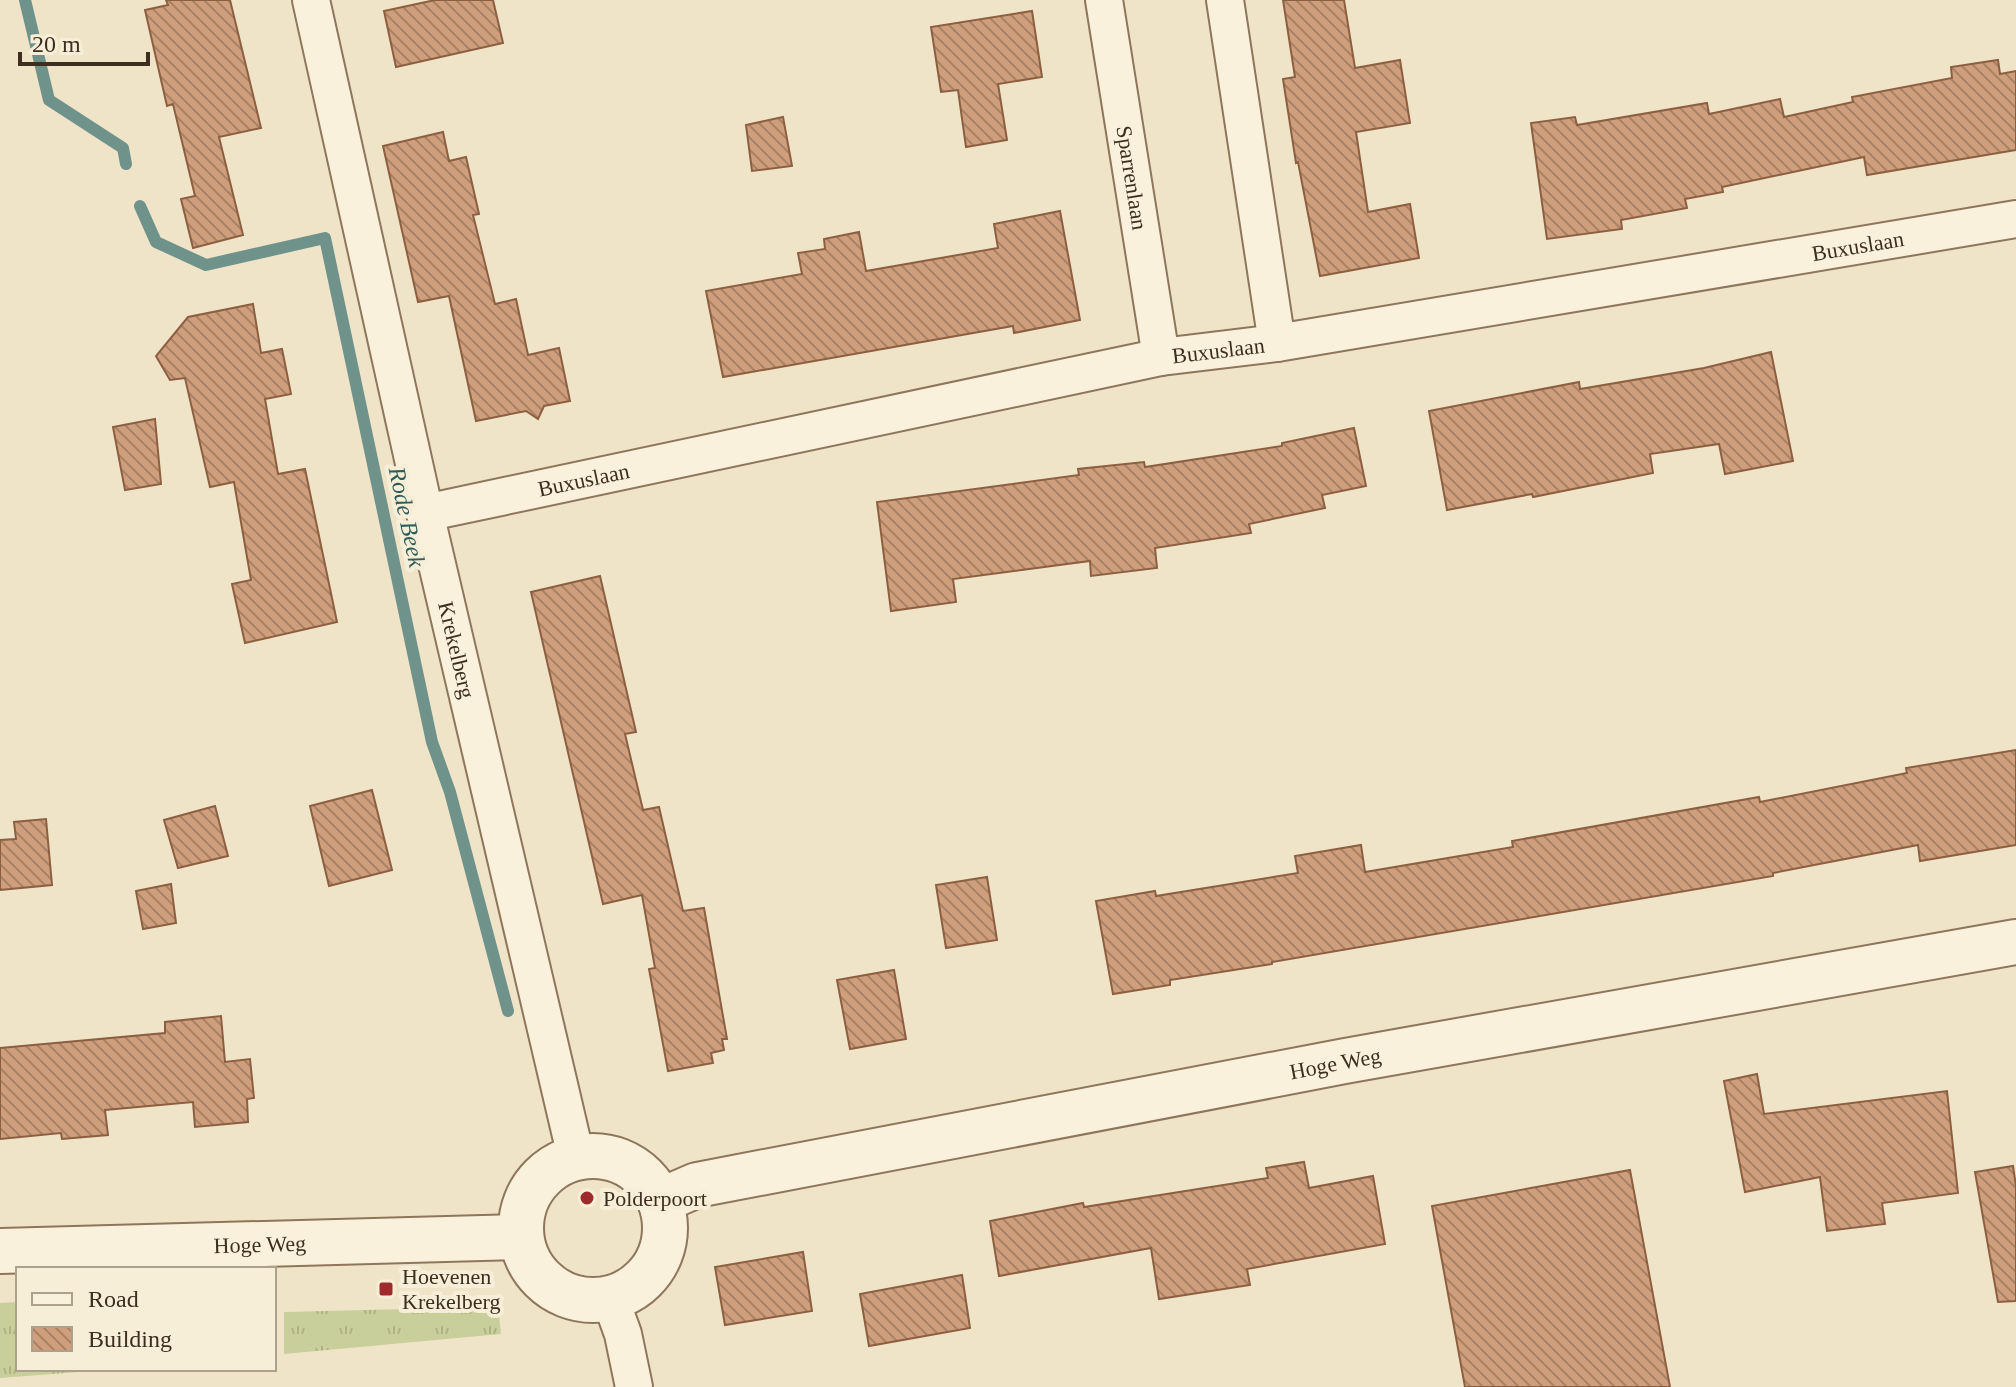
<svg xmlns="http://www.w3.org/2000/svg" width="2016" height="1387" viewBox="0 0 2016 1387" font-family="Georgia,serif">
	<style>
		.grass { fill: url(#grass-tufts) }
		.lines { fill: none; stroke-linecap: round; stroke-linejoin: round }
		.stream { stroke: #6f938a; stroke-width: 12 }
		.building { fill: url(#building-back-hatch); stroke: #8d5f41; stroke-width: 2 }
		.minor-casing { stroke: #8d765c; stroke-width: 40 }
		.tertiary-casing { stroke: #8d765c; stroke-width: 48 }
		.minor { stroke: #faf1dc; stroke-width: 36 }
		.tertiary { stroke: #faf1dc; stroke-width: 44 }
		.poi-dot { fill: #9e2a2b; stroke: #f7eed8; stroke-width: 3 }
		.labels { text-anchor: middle; stroke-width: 8; stroke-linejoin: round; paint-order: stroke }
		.street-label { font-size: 22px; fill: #3d2e20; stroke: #f7eed8 }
		.poi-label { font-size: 22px; fill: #3d2e20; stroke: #f7eed8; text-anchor: start }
		.water-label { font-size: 24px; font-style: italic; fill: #2f5d5a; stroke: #f7eed8 }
	</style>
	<defs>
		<pattern id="grass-tufts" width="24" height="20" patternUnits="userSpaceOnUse" patternTransform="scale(2)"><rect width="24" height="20" fill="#c9cf9b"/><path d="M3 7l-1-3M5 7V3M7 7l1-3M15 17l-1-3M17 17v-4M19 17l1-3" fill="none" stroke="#aeb285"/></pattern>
		<pattern id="building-back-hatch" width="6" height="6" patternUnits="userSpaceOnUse" patternTransform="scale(2)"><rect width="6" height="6" fill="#cf9f7d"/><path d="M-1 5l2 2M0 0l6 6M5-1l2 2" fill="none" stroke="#a98266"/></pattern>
	</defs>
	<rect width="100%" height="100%" fill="#f0e4c8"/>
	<!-- grass -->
	<path class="grass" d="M18 1302V1369H118L0 1378V1303Z
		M488 1307 499 1315 501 1334 284 1354V1312Z"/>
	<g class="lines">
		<!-- stream -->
		<path class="stream" d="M25 0 49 100 123 148 126 164
			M140 206 156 242 206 265 325 238 432 742 450 792 508 1011"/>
	</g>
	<!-- building -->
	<path class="building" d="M166 0H230L261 128 219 137 243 235 193 248 181 199 195 196 173 104 167 106 145 10 168 5Z
		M435 0H493L503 43 396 67 384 11Z
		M1283 0H1344L1355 68 1400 60 1410 123 1356 132 1368 212 1410 204 1419 258 1320 276 1298 162 1296 163 1283 79 1295 77Z
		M1032 11 1042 77 998 84 1007 140 966 147 958 90 941 92 931 27Z
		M1998 60 2000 74 2016 71V150L1867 175 1864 157 1722 187 1723 192 1685 199 1687 208 1621 220 1622 229 1547 239 1531 123 1575 117 1577 125 1707 103 1709 114 1780 99 1784 117 1853 102 1852 97 1952 78 1951 67Z
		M783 117 792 166 752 171 746 125Z
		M443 132 449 161 466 157 479 214 473 215 495 304 516 299 528 355 559 348 570 401 544 406 538 419 526 411 476 421 449 296 418 302 383 146Z
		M1060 211 1080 320 1014 333 1013 326 723 377 706 291 802 274 798 253 825 249 824 239 859 232 866 271 998 248 994 224Z
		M253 304 261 353 282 349 291 394 265 399 278 474 305 469 337 622 245 643 232 584 251 580 234 482 210 487 185 378 170 380 156 356 188 317Z
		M1771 352 1793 461 1725 474 1719 444 1650 454 1653 473 1533 497 1532 494 1447 510 1429 411 1579 382 1580 389 1704 368Z
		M155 419 161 484 125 490 113 427Z
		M1354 428 1366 486 1322 495 1325 508 1249 524 1251 533 1155 548 1157 568 1091 576 1090 561 953 579 956 602 891 611 877 502 1079 475 1078 469 1144 462 1145 467 1282 446V443Z
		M600 576 636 732 625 734 643 810 659 807 683 911 704 908 727 1039H722L724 1050 711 1053 713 1063 668 1071 649 969 655 968 642 895 603 904 531 592Z
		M2016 750V845L1920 861 1918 845 1773 873V876L1272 962V964L1170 980V985L1113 994 1096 901 1155 891 1156 896 1298 873 1295 856 1361 845 1365 872 1513 847 1512 841 1759 797 1760 802 1907 773 1906 768Z
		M372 790 392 870 329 886 310 806Z
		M215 806 228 856 178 868 164 820Z
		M46 819 52 885 0 890V840L16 839 14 822Z
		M987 877 997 940 946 948 936 885Z
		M171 884 176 923 143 929 136 891Z
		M894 970 906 1039 850 1049 837 980Z
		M221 1016 225 1062 250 1059 254 1098 247 1099 248 1122 195 1127 193 1102 105 1110 108 1135 62 1139 61 1133 0 1139V1048L165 1033V1022Z
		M1757 1074 1764 1114 1947 1091 1958 1193 1882 1203 1885 1224 1827 1231 1820 1177 1745 1192 1724 1081Z
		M1304 1162 1309 1188 1373 1176 1385 1244 1247 1269 1250 1285 1159 1299 1151 1248 999 1276 990 1221 1083 1203 1084 1207 1268 1178 1266 1168Z
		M2013 1166 2016 1186V1301L1998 1302 1975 1172Z
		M1630 1170 1670 1387H1465L1432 1206Z
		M803 1252 812 1311 725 1325 715 1267Z
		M962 1275 970 1328 869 1346 860 1294Z"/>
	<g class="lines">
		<defs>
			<g id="minor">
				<path id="s1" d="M311 0 425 513 576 1157"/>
				<path id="s2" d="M1104 0 1161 357"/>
				<path d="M1225 0 1277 343"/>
				<path id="s3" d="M425 513 1161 357 1277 343 2016 219"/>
				<path d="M610 1298 623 1334 634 1387"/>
			</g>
			<g id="tertiary">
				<circle cx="593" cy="1228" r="72"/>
				<path id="s4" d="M660 1201 697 1185 1345 1061 2016 942"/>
				<path id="s5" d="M0 1251 521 1237"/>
			</g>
		</defs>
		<!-- minor casing -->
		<use href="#minor" class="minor-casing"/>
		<!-- tertiary casing -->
		<use href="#tertiary" class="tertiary-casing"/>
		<!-- minor -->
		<use href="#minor" class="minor"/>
		<!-- tertiary -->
		<use href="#tertiary" class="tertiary"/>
	</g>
	<!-- markers -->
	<g class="poi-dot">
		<circle cx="587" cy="1198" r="8"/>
		<rect x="378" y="1281" width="16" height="16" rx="4"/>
	</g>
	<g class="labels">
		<!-- street labels -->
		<g class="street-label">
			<text dy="8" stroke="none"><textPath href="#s2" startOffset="180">Sparrenlaan</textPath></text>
			<text dy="8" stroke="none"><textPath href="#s3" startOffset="1458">Buxuslaan</textPath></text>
			<text dy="8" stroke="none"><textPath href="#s3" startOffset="810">Buxuslaan</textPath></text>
			<text dy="8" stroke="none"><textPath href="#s3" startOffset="162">Buxuslaan</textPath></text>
			<text dy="8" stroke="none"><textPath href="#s1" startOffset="666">Krekelberg</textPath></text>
			<text dy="8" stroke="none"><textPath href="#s4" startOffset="690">Hoge Weg</textPath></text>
			<text dy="8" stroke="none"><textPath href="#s5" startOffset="260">Hoge Weg</textPath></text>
		</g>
		<!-- poi labels -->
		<g class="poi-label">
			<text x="603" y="1206">Polderpoort</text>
			<text x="402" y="1284">Hoevenen<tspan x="402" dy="25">Krekelberg</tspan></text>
		</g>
		<!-- water labels -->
		<g class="water-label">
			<text transform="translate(407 517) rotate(78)" y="8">Rode Beek</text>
		</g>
	</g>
	<!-- legend -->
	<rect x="16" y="1267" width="260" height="104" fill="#f7eed8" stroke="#ada18e" stroke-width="2"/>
	<rect x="32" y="1293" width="40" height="12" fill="#faf1dc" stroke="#ada18e" stroke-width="2"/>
	<text x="88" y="1307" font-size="24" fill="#3d2e20">Road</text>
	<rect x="32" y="1327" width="40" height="24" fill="url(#building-back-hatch)" stroke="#ada18e" stroke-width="2"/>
	<text x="88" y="1347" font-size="24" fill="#3d2e20">Building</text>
	<!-- scale -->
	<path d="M20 52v12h128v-12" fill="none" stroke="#3d2e20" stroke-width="4"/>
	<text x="32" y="52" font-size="24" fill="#3d2e20" stroke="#f7eed8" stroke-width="6" paint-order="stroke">20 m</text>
</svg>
